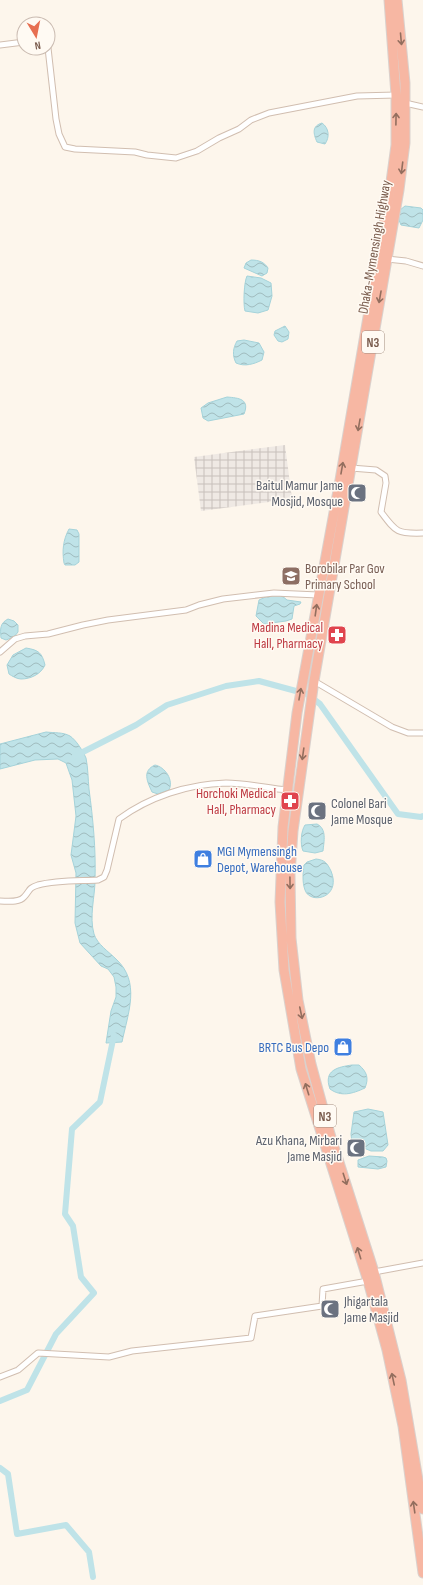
<svg xmlns="http://www.w3.org/2000/svg" width="423" height="1585" viewBox="0 0 423 1585" font-family="'Sofia Sans Condensed',sans-serif">
	<style>
		.industrial { fill: url(#industrial-grid) }
		.water { fill: url(#water-waves); stroke: #a5d3da }
		.lines { fill: none; stroke-linecap: round; stroke-linejoin: round }
		.canal { stroke: #bfe3e8; stroke-width: 6 }
		.street-casing { stroke: #d1beb0; stroke-width: 7 }
		.highway-casing { stroke: #dad1cd; stroke-width: 11 }
		.street { stroke: #fff; stroke-width: 5 }
		.highway { stroke: #f7b7a3; stroke-width: 9 }
		.oneway { stroke: #936e5e }
		.labels { text-anchor: middle; stroke-width: 3; stroke-linejoin: round; paint-order: stroke }
		.shield { fill: #fffaf3; stroke: #a28b7f; stroke-width: 1 }
		.shield-label { font-size: 13px; font-weight: bold; fill: #7a5c4d }
		.street-label { font-size: 14px; fill: #7a5c4d; stroke: #fffaf3 }
		.worship-label { font-size: 14px; fill: #5b616d; stroke: #fffaf3; text-anchor: end }
		.education-label { font-size: 14px; fill: #785e54; stroke: #fffaf3; text-anchor: start }
		.health-label { font-size: 14px; fill: #be3a42; stroke: #fffaf3; text-anchor: end }
		.shop-label { font-size: 14px; fill: #366cbe; stroke: #fffaf3; text-anchor: start }
	</style>
	<defs>
		<pattern id="industrial-grid" width="8" height="8" patternUnits="userSpaceOnUse"><rect width="8" height="8" fill="#efe9e4"/><path d="M0 4h8M4 0v8" fill="none" stroke="#c7c0bb"/></pattern>
		<pattern id="water-waves" width="16" height="10" patternUnits="userSpaceOnUse"><rect width="16" height="10" fill="#bfe3e8"/><path d="M0 5q4-4 8 0t8 0" fill="none" stroke="#a0bbbe"/></pattern>
	</defs>
	<rect width="100%" height="100%" fill="#fdf6ec"/>
	<!-- industrial -->
	<path class="industrial" d="M285 445 292 499 201 511 194 457Z"/>
	<!-- water -->
	<path class="water" d="M322 123C329 128 330 137 325 144L317 142C313 133 312 126 322 123Z
		M405 206 421 208 423 210V220L419 228 401 225 399 220 400 210Z
		M251 260C259 260 264 262 268 268L267 273 262 276 244 268 246 263Z
		M247 276 261 278 271 283 272 296 268 310 258 313 245 311C243 304 244 282 247 276Z
		M285 326 289 332 288 339 282 342 278 341 274 335 275 331Z
		M244 340 259 343 264 352 262 360C254 364 245 367 236 363 232 355 233 348 237 341Z
		M227 397C239 398 250 399 244 414L208 421 203 418 201 408 208 403Z
		M69 529 77 530 79 534V562L75 565H65L64 563C62 551 63 540 69 529Z
		M270 595H281L287 600 301 602 300 604 294 606 292 619 286 621 264 624 256 616 259 600Z
		M8 619 14 621 18 625V632L14 637 6 640 1 638C0 629 0 623 8 619Z
		M26 648C39 650 42 653 45 665 41 674 31 679 21 679 17 679 12 676 9 674L7 665 13 655Z
		M46 732C54 733 63 732 70 736 76 740 83 751 86 758 88 767 88 779 89 789 93 819 96 849 95 880 95 897 89 916 94 934 97 944 109 952 116 959 141 982 128 1013 122 1042L106 1043 111 1011 116 997V987L114 977 108 969 101 966 80 943 75 923 76 873 71 855 76 816 72 780 66 763 58 759 35 760 0 769V744Z
		M155 765C165 767 174 780 169 790L158 794 152 792C147 781 142 771 155 765Z
		M317 824C327 829 324 841 323 851L315 853 303 851C300 844 301 831 305 825Z
		M316 859C325 860 327 863 331 871 342 898 310 905 305 890 302 882 303 872 304 865L307 862Z
		M352 1065H359C367 1072 369 1078 365 1088 352 1094 341 1097 330 1089 323 1070 338 1067 352 1065Z
		M368 1109 383 1112 388 1145 383 1151H371L352 1143 351 1134 354 1112Z
		M369 1156 383 1157 386 1158 387 1161 386 1167 378 1169 358 1167V1160Z"/>
	<g class="lines">
		<!-- canal -->
		<path class="canal" d="M75 756 136 725 167 705 226 686 259 681 307 694 320 704 398 814 421 817 423 816
			M0 1401 27 1390 56 1334 94 1293 81 1277 73 1226 65 1214 72 1129 100 1102 114 1035
			M0 1468 8 1474 17 1534 66 1525 89 1552 93 1577"/>
		<defs>
			<path id="street" d="M0 45 24 42
				M48 48 56 119 59 134 65 147 75 149 135 152 147 155 176 158 197 151 219 138 239 129 251 120 269 113 357 96 396 95
				M405 103 423 107
				M387 259 406 261 423 266
				M351 468 376 470 385 476 386 483 381 512C396 532 397 534 423 533
				M0 652 15 639 25 636 48 634 83 625 108 620 186 610 199 605 223 599 274 593 318 595
				M314 681 392 727 408 733H423
				M0 901C7 901 19 903 24 897 30 891 28 888 38 885 57 880 78 881 98 880L104 877 107 870 119 819C149 797 188 784 226 783 246 783 267 788 287 790
				M374 1272 423 1263
				M0 1377 18 1370 38 1353 109 1357 132 1351 251 1338 255 1316 322 1306 323 1289 368 1281"/>
			<path id="highway" d="M389 0 396 95V145L390 189 340 480 297 713 283 827 280 902 284 970 301 1069 368 1281 387 1350 403 1426 423 1573
				M397 0 405 83V143L399 190 314 681 293 831 290 874 291 938 298 1000 311 1064 330 1134 374 1272 401 1380 423 1509"/>
		</defs>
		<!-- street casing -->
		<use href="#street" class="street-casing"/>
		<!-- highway casing -->
		<use href="#highway" class="highway-casing"/>
		<!-- street -->
		<use href="#street" class="street"/>
		<!-- highway -->
		<use href="#highway" class="highway"/>
	</g>
	<!-- one-way arrows -->
	<defs><path id="oneway-shaft" d="M-6 0H5M1.5-3L5.5 0L1.5 3" fill="none" stroke-width="1.6" stroke-linecap="round" stroke-linejoin="round"/></defs>
	<g class="oneway">
		<use href="#oneway-shaft" transform="translate(401 39) rotate(85)"/>
		<use href="#oneway-shaft" transform="translate(396 119) rotate(-89)"/>
		<use href="#oneway-shaft" transform="translate(402 168) rotate(97)"/>
		<use href="#oneway-shaft" transform="translate(380 297) rotate(100)"/>
		<use href="#oneway-shaft" transform="translate(359 425) rotate(100)"/>
		<use href="#oneway-shaft" transform="translate(342 468) rotate(-80)"/>
		<use href="#oneway-shaft" transform="translate(316 610) rotate(-82)"/>
		<use href="#oneway-shaft" transform="translate(300 694) rotate(-80)"/>
		<use href="#oneway-shaft" transform="translate(303 754) rotate(98)"/>
		<use href="#oneway-shaft" transform="translate(290 883) rotate(89)"/>
		<use href="#oneway-shaft" transform="translate(301 1013) rotate(78)"/>
		<use href="#oneway-shaft" transform="translate(307 1089) rotate(-107)"/>
		<use href="#oneway-shaft" transform="translate(345 1179) rotate(72)"/>
		<use href="#oneway-shaft" transform="translate(359 1253) rotate(-107)"/>
		<use href="#oneway-shaft" transform="translate(393 1379) rotate(-102)"/>
		<use href="#oneway-shaft" transform="translate(414 1507) rotate(-98)"/>
	</g>
	<!-- icons -->
	<defs>
		<symbol id="mosque-square" viewBox="-11 -11 22 22"><rect x="-9" y="-9" width="18" height="18" rx="4" fill="#6b7280" stroke="#fffaf3"/><path d="M3.5-4.9A6 6 0 1 0 3.5 4.9A5 5 0 1 1 3.5-4.9Z" fill="#fff"/></symbol>
		<symbol id="school-square" viewBox="-11 -11 22 22"><rect x="-9" y="-9" width="18" height="18" rx="4" fill="#8d6e63" stroke="#fffaf3"/><path d="M0-5L7-2L0 1L-7-2ZM-4 1L0 2.5L4 1V4Q0 6-4 4Z" fill="#fff"/></symbol>
		<symbol id="pharmacy-square" viewBox="-11 -11 22 22"><rect x="-9" y="-9" width="18" height="18" rx="4" fill="#e0444e" stroke="#fffaf3"/><path d="M-2-6h4v4h4v4h-4v4h-4v-4h-4v-4h4Z" fill="#fff"/></symbol>
		<symbol id="shop-square" viewBox="-11 -11 22 22"><rect x="-9" y="-9" width="18" height="18" rx="4" fill="#3f7fe0" stroke="#fffaf3"/><path d="M-5-2.5h2.3a2.7 3.5 0 0 1 5.4 0H5L5.5 6h-11ZM-1.5-2.5h3a1.5 2.3 0 0 0-3 0Z" fill="#fff"/></symbol>
	</defs>
	<g fill-rule="evenodd">
		<use href="#mosque-square" x="346" y="482" width="22" height="22"/>
		<use href="#school-square" x="280" y="565" width="22" height="22"/>
		<use href="#pharmacy-square" x="326" y="624" width="22" height="22"/>
		<use href="#pharmacy-square" x="279" y="790" width="22" height="22"/>
		<use href="#mosque-square" x="306" y="800" width="22" height="22"/>
		<use href="#shop-square" x="192" y="848" width="22" height="22"/>
		<use href="#shop-square" x="332" y="1036" width="22" height="22"/>
		<use href="#mosque-square" x="345" y="1137" width="22" height="22"/>
		<use href="#mosque-square" x="319" y="1298" width="22" height="22"/>
	</g>
	<g class="labels">
		<!-- shield labels -->
		<g class="shield">
			<rect x="362" y="331" width="22" height="22" rx="3"/>
			<rect x="314" y="1105" width="22" height="22" rx="3"/>
		</g>
		<g class="shield-label">
			<text x="373" y="347">N3</text>
			<text x="325" y="1121">N3</text>
		</g>
		<!-- street labels -->
		<g class="street-label">
			<text transform="translate(374 247) rotate(-80)" y="5">Dhaka-Mymensingh Highway</text>
		</g>
		<!-- worship labels -->
		<g class="worship-label">
			<text x="343" y="490">Baitul Mamur Jame<tspan x="343" dy="16">Mosjid, Mosque</tspan></text>
			<text x="331" y="808" text-anchor="start">Colonel Bari<tspan x="331" dy="16">Jame Mosque</tspan></text>
			<text x="342" y="1145">Azu Khana, Mirbari<tspan x="342" dy="16">Jame Masjid</tspan></text>
			<text x="344" y="1306" text-anchor="start">Jhigartala<tspan x="344" dy="16">Jame Masjid</tspan></text>
		</g>
		<!-- education labels -->
		<g class="education-label">
			<text x="305" y="573">Borobilar Par Gov<tspan x="305" dy="16">Primary School</tspan></text>
		</g>
		<!-- health labels -->
		<g class="health-label">
			<text x="323" y="632">Madina Medical<tspan x="323" dy="16">Hall, Pharmacy</tspan></text>
			<text x="276" y="798">Horchoki Medical<tspan x="276" dy="16">Hall, Pharmacy</tspan></text>
		</g>
		<!-- shop labels -->
		<g class="shop-label">
			<text x="217" y="856">MGI Mymensingh<tspan x="217" dy="16">Depot, Warehouse</tspan></text>
			<text x="329" y="1052" text-anchor="end">BRTC Bus Depo</text>
		</g>
	</g>
	<!-- north arrow -->
	<g transform="translate(36 36) rotate(170)"><circle r="19" fill="#fffaf3" stroke="#cabbb1"/>
	<path d="M0-3L7 15L0 10L-7 15Z" fill="#e76f51"/>
	<text y="-6" font-size="11" font-weight="bold" text-anchor="middle" fill="#7a5c4d">N</text>
	</g>
</svg>
